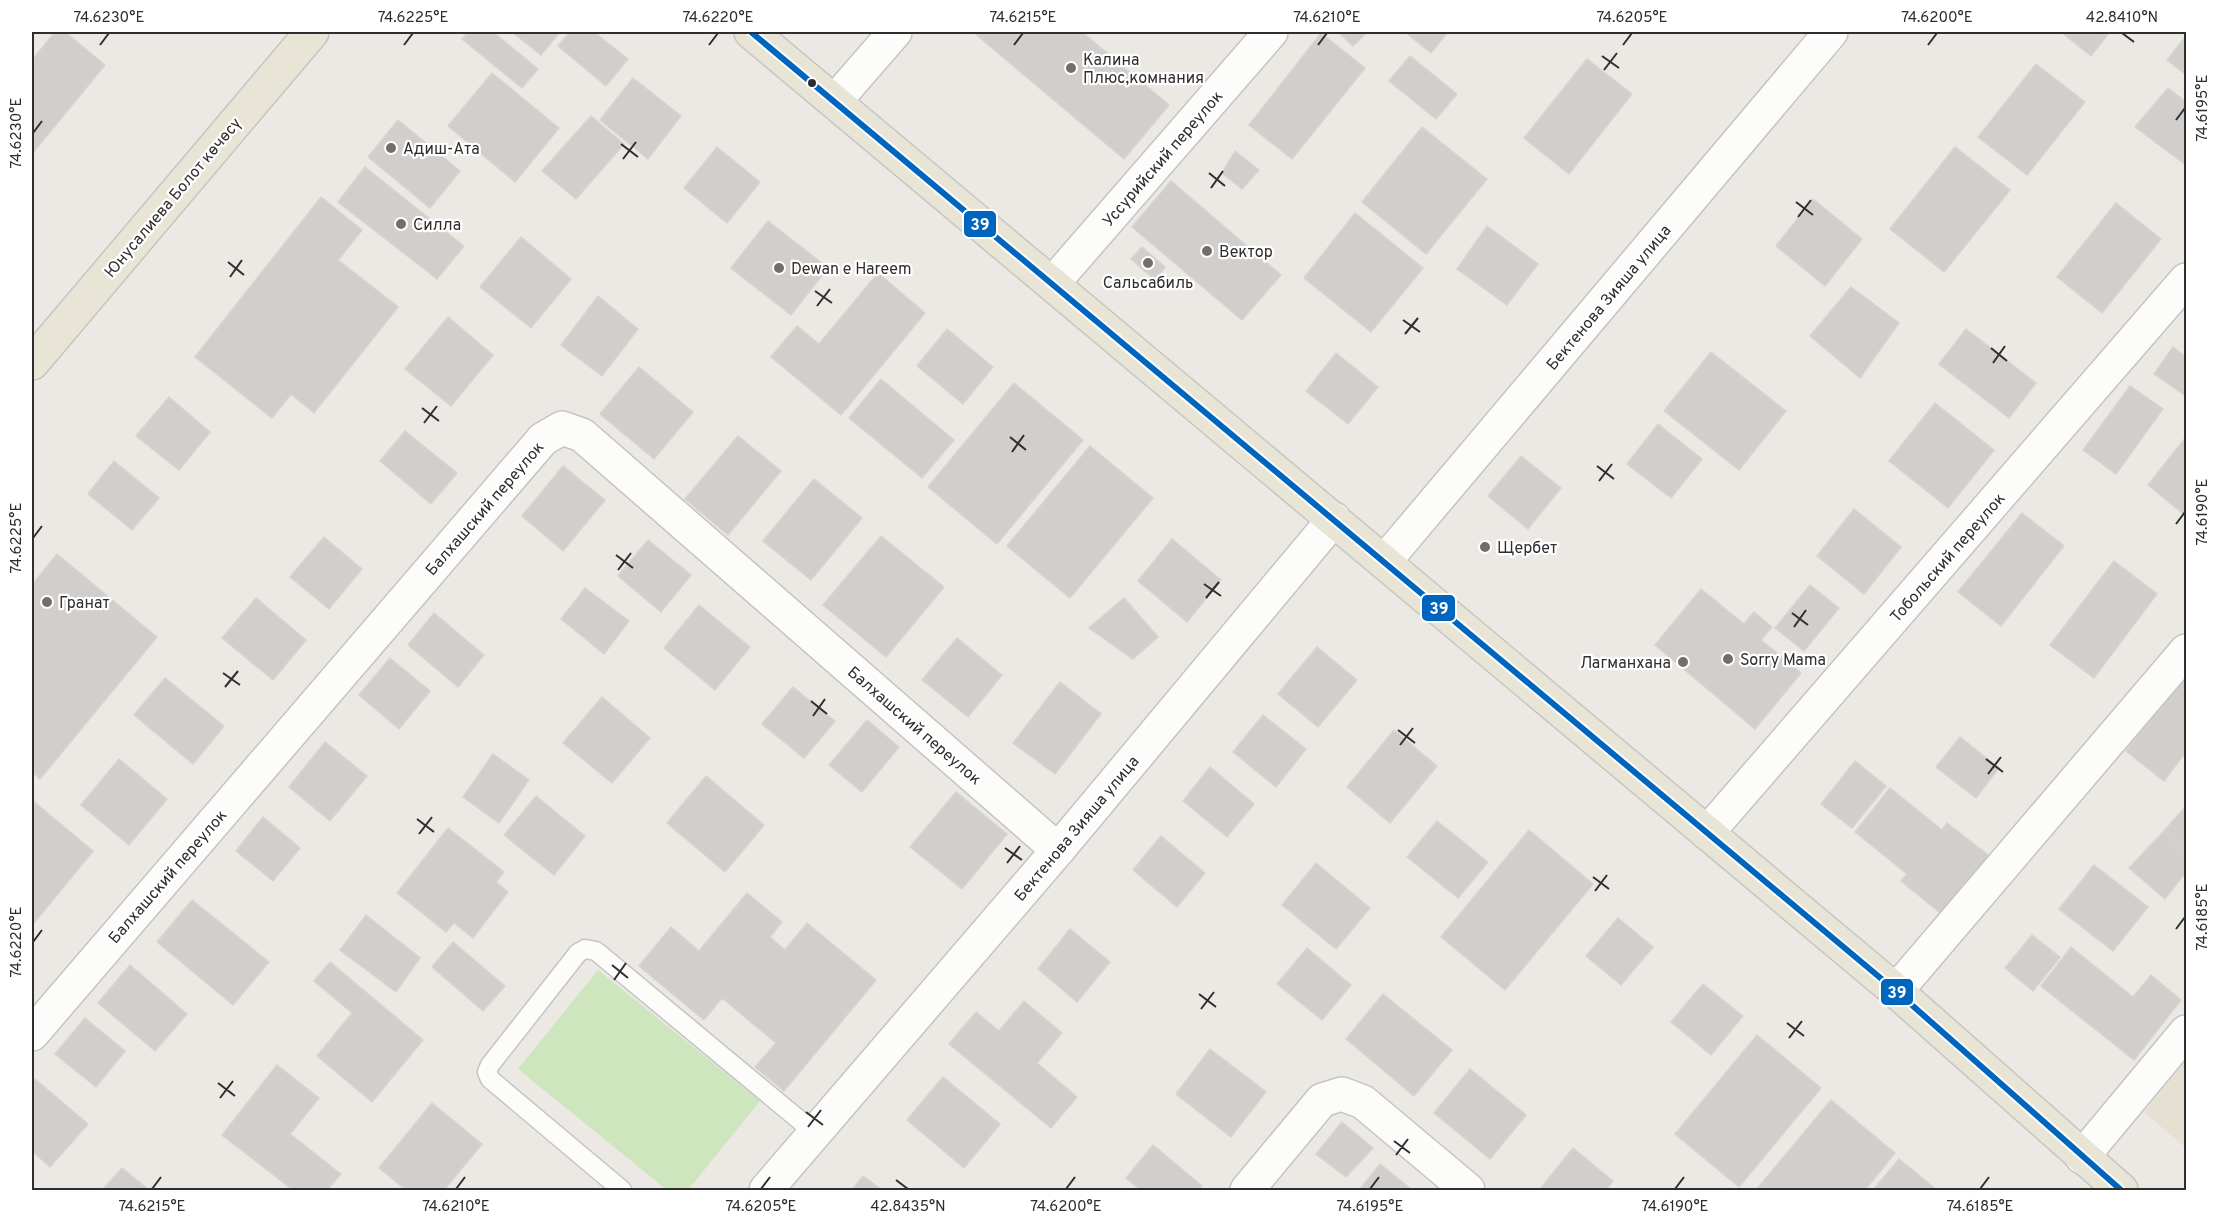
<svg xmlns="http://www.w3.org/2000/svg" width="2218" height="1222" viewBox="0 0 2218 1222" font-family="Overpass,sans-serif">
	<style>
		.education { fill: #e6e0d3 }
		.grass { fill: #cee6be }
		.building { fill: #d1cecb; stroke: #d7d4d0; stroke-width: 1.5 }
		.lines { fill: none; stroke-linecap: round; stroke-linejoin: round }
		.lane-casing { stroke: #c5c4c5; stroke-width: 21 }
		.street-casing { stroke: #c5c4c5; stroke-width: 36 }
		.primary-casing { stroke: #c6c5c4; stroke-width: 36 }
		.lane { stroke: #fcfcfb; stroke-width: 18 }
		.street { stroke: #fcfcfb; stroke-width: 33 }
		.primary { stroke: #e8e4d6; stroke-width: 33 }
		.bus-1-casing { stroke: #fff; stroke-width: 10 }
		.bus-1 { stroke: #0065bd; stroke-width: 6 }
		.ticks { fill: none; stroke: #2e2e2e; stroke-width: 2 }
		.poi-dot { fill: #706f6e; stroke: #fff; stroke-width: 2 }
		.bus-dot { fill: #2e2e2e; stroke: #fff; stroke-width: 2 }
		.labels { text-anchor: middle; stroke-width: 4.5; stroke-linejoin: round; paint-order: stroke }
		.poi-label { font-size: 16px; fill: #2e2e2e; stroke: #fff; text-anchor: start }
		.street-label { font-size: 16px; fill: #2e2e2e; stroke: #fff }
		.line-badge { stroke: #fff; stroke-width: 2 }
		.badge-label { font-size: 16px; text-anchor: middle; font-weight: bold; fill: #fff }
		.neatline { fill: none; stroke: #2e2e2e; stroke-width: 2 }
		.ticks-label { font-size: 15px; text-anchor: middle; fill: #2e2e2e }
	</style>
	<rect width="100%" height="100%" fill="#ece8e4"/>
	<!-- education -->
	<path class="education" d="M2186 1061V1148L2144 1112Z"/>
	<!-- grass -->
	<path class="grass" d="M598 970 760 1101 688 1190H667L518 1069Z"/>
	<!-- building -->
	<path class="building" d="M55 32H65L105 65 32 154V60Z
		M468 32H493L538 69 522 88 462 39Z
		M512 32H560L541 55Z
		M570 32H594L628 59 606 86 558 46Z
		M973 32H1082L1169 105 1124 159Z
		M1338 32H1367L1353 46Z
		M1405 32H1448L1431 53Z
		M2061 32H2110L2091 56Z
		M1321 33 1365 68 1292 159 1249 125Z
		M2186 36V75L2167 60Z
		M1410 56 1457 94 1436 119 1389 81Z
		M1587 59 1632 94 1569 174 1524 138Z
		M2036 64 2085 102 2027 175 1978 137Z
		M492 73 559 128 515 182 448 126Z
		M633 78 681 116 648 159 600 120Z
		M2168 88 2186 102V165L2135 127Z
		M591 116 624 144 576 199 542 171Z
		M398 120 460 171 430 208 368 157Z
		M1422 127 1487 179 1426 254 1362 202Z
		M717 147 760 182 727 223 684 188Z
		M1955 147 2010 190 1944 272 1890 229Z
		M1235 151 1259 170 1242 189 1222 173Z
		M365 167 464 246 437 279 338 202Z
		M1171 181 1281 275 1242 320 1132 227Z
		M321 197 362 230 338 260 398 307 314 413 291 394 272 418 195 357Z
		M1813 199 1862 239 1825 286 1776 246Z
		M2116 203 2161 239 2102 313 2057 277Z
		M1355 213 1423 268 1371 332 1304 278Z
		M768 221 828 268 791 315 731 268Z
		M1487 226 1538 264 1507 305 1457 269Z
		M521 237 571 279 531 328 480 287Z
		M1142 247 1165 267 1155 280 1131 259Z
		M878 273 925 313 841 415 771 357 797 326 819 344Z
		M1851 287 1899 323 1860 378 1810 336Z
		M598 296 638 329 602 376 561 345Z
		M448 317 493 355 451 406 405 369Z
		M947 329 993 367 963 404 917 366Z
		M1966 329 2036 383 2009 418 1939 364Z
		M2173 347 2186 357V396L2154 374Z
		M1711 352 1786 411 1739 470 1664 411Z
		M1336 353 1378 387 1348 424 1306 391Z
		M639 367 693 412 654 459 600 414Z
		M881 379 954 440 922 478 849 418Z
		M1014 383 1083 440 997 544 928 487Z
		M2130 386 2163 409 2116 474 2083 450Z
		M169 397 210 432 179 470 136 436Z
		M1935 403 1994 450 1948 508 1889 461Z
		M1658 424 1702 459 1671 498 1627 464Z
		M405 431 457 473 431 504 380 461Z
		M738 436 781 471 728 535 685 499Z
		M2186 437V516L2148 485Z
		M1090 446 1153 498 1070 598 1007 546Z
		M1521 456 1561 488 1528 529 1488 496Z
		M114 461 159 498 132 530 88 494Z
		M563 466 605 500 563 551 522 516Z
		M814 479 862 518 811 580 763 541Z
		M1854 509 1901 547 1864 594 1817 556Z
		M2022 513 2064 546 2001 626 1958 592Z
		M881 536 944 587 886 657 823 605Z
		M324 537 362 569 329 609 290 577Z
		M1172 539 1221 580 1187 622 1138 581Z
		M648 540 691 575 661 612 618 576Z
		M57 554 157 637 40 779 32 772V585Z
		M2114 561 2157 594 2094 678 2050 645Z
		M1810 585 1839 608 1804 651 1775 628Z
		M585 588 629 621 604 654 561 619Z
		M1701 589 1744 624 1754 612 1772 627 1761 640 1801 673 1755 729 1655 645Z
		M256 598 306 640 273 680 222 638Z
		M1124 598 1158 637 1133 659 1089 628Z
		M699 605 750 647 715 690 664 648Z
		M434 613 484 655 458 687 408 645Z
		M957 638 1002 675 968 717 922 680Z
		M1317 647 1357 680 1318 727 1278 694Z
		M390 658 430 691 399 729 359 695Z
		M2186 675V752L2164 781 2126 751Z
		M165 678 224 726 193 764 134 715Z
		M1060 682 1101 714 1055 774 1013 743Z
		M793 687 835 721 804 758 762 724Z
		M602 697 650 738 612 783 563 743Z
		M1263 715 1306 749 1276 787 1233 752Z
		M867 720 899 747 862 792 829 765Z
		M1394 730 1437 766 1390 823 1347 787Z
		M1960 737 1999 768 1976 798 1936 767Z
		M325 742 367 776 330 821 289 787Z
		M493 754 529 780 499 823 463 797Z
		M119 759 167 799 129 845 81 805Z
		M1855 761 1886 786 1852 828 1821 804Z
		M1210 767 1254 804 1227 837 1183 801Z
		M706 776 764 825 725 872 667 823Z
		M1890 788 1942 830 1947 823 1997 862 1950 921 1901 881 1907 874 1855 832Z
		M956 792 1007 834 962 889 910 847Z
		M536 796 585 836 554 875 504 835Z
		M32 800 93 851 35 922 32 919Z
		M2185 807 2186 808V853L2163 832Z
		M263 817 300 848 273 881 236 851Z
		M1437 821 1488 862 1458 898 1407 857Z
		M448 828 504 872 496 882 508 892 473 938 454 923 446 932 397 893Z
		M1529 830 1593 884 1505 990 1441 937Z
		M2163 832 2186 853V872L2165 899 2129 868Z
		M1161 836 1205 873 1177 907 1133 870Z
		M1316 863 1370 908 1336 949 1282 905Z
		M2094 865 2148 907 2113 951 2059 909Z
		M747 893 782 922 770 937 785 950 807 923 876 980 784 1091 755 1067 776 1043 722 998 704 1020 639 966 671 927 699 951Z
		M192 900 269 962 233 1005 157 942Z
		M366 915 420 958 396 992 340 950Z
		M1618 918 1653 947 1621 985 1586 956Z
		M1070 929 1110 962 1077 1002 1038 969Z
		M2032 935 2060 957 2033 991 2005 968Z
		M453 942 505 986 483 1011 432 967Z
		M2071 947 2133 997 2151 975 2181 1000 2134 1060 2041 986Z
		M1307 948 1351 985 1322 1020 1277 984Z
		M330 962 423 1040 372 1102 317 1056 352 1013 314 981Z
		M130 965 187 1014 155 1051 98 1003Z
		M1703 984 1743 1016 1711 1055 1671 1022Z
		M1383 994 1452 1050 1414 1096 1346 1039Z
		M1024 1001 1062 1033 1037 1063 1077 1097 1051 1128 949 1044 976 1012 999 1031Z
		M85 1018 125 1051 96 1087 55 1054Z
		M1757 1035 1821 1088 1739 1187 1675 1134Z
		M1210 1049 1266 1092 1231 1137 1176 1094Z
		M277 1065 319 1098 290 1134 341 1174 327 1190H293L222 1135Z
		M1470 1069 1526 1115 1490 1159 1434 1113Z
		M943 1077 1000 1124 964 1168 907 1120Z
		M35 1079 88 1124 50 1167 32 1151V1083Z
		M1831 1100 1895 1153 1865 1190H1756Z
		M432 1103 482 1144 444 1190H406L379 1168Z
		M1342 1122 1373 1148 1346 1177 1316 1154Z
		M1153 1145 1202 1186 1198 1190H1141L1126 1178Z
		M1573 1148 1613 1181 1606 1190H1539Z
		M1899 1159 1937 1190H1873Z
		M1380 1164 1412 1190H1359Z
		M122 1168 149 1190H102Z
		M863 1176 882 1190H852Z"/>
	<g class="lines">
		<defs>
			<path id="lane" d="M622 1190 490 1079 487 1072 490 1065 578 953 585 949 596 951 815 1133"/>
			<path id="street" d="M835 101 895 32
				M1053 283 1271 32
				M1384 562 1831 32
				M1707 833 2186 280
				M1896 991 2186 651
				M32 1034 543 439 562 428 582 435 1058 850
				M2082 1157 2186 1032
				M766 1190 1058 850 1334 519
				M1247 1190 1322 1100 1342 1094 1363 1102 1468 1190"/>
			<path id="primary" d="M751 32 1896 991 2121 1190
				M32 363 312 32"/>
		</defs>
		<!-- lane casing -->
		<use href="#lane" class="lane-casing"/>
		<!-- street casing -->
		<use href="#street" class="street-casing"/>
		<!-- primary casing -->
		<use href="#primary" class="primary-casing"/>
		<!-- lane -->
		<use href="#lane" class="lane"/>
		<!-- street -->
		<use href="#street" class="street"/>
		<!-- primary -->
		<use href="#primary" class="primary"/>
		<defs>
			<path id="bus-1" d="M751 32 1896 991 2121 1190"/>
		</defs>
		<!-- bus-1 casing -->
		<use href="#bus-1" class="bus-1-casing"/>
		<!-- bus-1 -->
		<use href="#bus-1" class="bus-1"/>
	</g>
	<!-- ticks -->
	<path class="ticks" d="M2122 33 2134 42M100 45 109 33M404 45 413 33M709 45 718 33M1014 45 1023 33M1318 45 1327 33M1623 45 1632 33M1928 45 1937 33M1602 56 1619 68M1604 70 1617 53M2176 120 2185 108M33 133 42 121M621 144 638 157M623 159 636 142M1209 173 1225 186M1211 188 1223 171M1796 202 1813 215M1798 217 1811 200M228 262 244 275M230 277 242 260M815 291 832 303M817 306 830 289M1403 320 1420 332M1405 334 1418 318M1991 348 2007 361M1993 363 2005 346M422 408 439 421M424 423 437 406M1010 437 1026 450M1012 452 1024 435M1597 466 1614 479M1599 481 1612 464M2176 524 2185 512M33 538 42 526M616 555 633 568M618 570 631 553M1204 584 1221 596M1206 598 1219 582M1792 613 1808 625M1794 627 1806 610M223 673 240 685M225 687 238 671M811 701 827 714M813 716 825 699M1398 730 1415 743M1400 745 1413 728M1986 759 2003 772M1988 774 2001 757M417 819 434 832M419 834 432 817M1005 848 1022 860M1007 863 1020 846M1593 877 1609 889M1595 891 1607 875M2176 929 2185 917M33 942 42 930M612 965 628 978M614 980 626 963M1199 994 1216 1007M1201 1009 1214 992M1787 1023 1804 1036M1789 1038 1802 1021M218 1083 235 1096M220 1098 233 1081M806 1112 823 1125M808 1127 821 1110M1394 1141 1410 1153M1396 1155 1408 1139M896 1180 908 1189M152 1189 161 1177M456 1189 465 1177M761 1189 770 1177M1066 1189 1075 1177M1370 1189 1379 1177M1675 1189 1684 1177M1980 1189 1989 1177"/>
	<!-- markers -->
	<g class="poi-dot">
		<circle cx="1071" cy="68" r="6"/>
		<circle cx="391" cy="148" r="6"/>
		<circle cx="401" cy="224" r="6"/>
		<circle cx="1207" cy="251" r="6"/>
		<circle cx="1148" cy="263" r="6"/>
		<circle cx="779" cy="268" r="6"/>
		<circle cx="1485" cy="547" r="6"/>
		<circle cx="47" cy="602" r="6"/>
		<circle cx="1728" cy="659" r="6"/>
		<circle cx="1683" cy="662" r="6"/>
	</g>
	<circle class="bus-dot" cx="812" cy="83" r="5"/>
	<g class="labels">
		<!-- poi labels -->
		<g class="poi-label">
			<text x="1083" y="65">Калина<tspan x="1083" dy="18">Плюс,комнания</tspan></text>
			<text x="403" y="154">Адиш-Ата</text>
			<text x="413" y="230">Силла</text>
			<text x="1219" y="257">Вектор</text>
			<text x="791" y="274">Dewan e Hareem</text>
			<text x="1148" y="288" text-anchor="middle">Сальсабиль</text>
			<text x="1497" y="553">Щербет</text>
			<text x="59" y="608">Гранат</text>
			<text x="1740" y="665">Sorry Mama</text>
			<text x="1671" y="668" text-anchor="end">Лагманхана</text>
		</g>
		<!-- street labels -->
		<g class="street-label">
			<text transform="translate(1162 158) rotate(-49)" y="6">Уссурийский переулок</text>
			<text transform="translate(172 197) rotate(-50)" y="6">Юнусалиева Болот көчөсү</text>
			<text transform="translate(1608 297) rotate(-50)" y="6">Бектенова Зияша улица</text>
			<text transform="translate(484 508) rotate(-49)" y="6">Балхашский переулок</text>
			<text transform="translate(1947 557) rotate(-49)" y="6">Тобольский переулок</text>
			<text transform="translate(915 725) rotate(41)" y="6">Балхашский переулок</text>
			<text transform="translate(1076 828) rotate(-50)" y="6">Бектенова Зияша улица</text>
			<text transform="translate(167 876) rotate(-49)" y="6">Балхашский переулок</text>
		</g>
	</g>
	<g class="line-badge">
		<rect x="963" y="210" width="34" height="28" rx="6" fill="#0065bd"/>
		<rect x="1421" y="594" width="35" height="28" rx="6" fill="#0065bd"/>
		<rect x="1880" y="978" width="34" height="28" rx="6" fill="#0065bd"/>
	</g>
	<g class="badge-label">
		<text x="980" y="230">39</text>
		<text x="1439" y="614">39</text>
		<text x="1897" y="998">39</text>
	</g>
	<!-- border -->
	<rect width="2218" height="1222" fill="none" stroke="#ffffff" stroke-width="66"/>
	<rect x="33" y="33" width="2152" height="1156" class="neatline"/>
	<g class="ticks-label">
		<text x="109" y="22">74.6230°E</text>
		<text x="413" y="22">74.6225°E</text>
		<text x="718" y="22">74.6220°E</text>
		<text x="1023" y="22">74.6215°E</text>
		<text x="1327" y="22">74.6210°E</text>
		<text x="1632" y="22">74.6205°E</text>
		<text x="1937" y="22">74.6200°E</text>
		<text x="2122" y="22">42.8410°N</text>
		<text transform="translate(2202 108) rotate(-90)" y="5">74.6195°E</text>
		<text transform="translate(16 133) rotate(-90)" y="5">74.6230°E</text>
		<text transform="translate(2202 512) rotate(-90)" y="5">74.6190°E</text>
		<text transform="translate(16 538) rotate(-90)" y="5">74.6225°E</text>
		<text transform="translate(2202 917) rotate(-90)" y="5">74.6185°E</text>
		<text transform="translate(16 942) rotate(-90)" y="5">74.6220°E</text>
		<text x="152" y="1211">74.6215°E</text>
		<text x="456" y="1211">74.6210°E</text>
		<text x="761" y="1211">74.6205°E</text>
		<text x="908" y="1211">42.8435°N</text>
		<text x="1066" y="1211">74.6200°E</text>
		<text x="1370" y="1211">74.6195°E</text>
		<text x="1675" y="1211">74.6190°E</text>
		<text x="1980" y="1211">74.6185°E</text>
	</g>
</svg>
